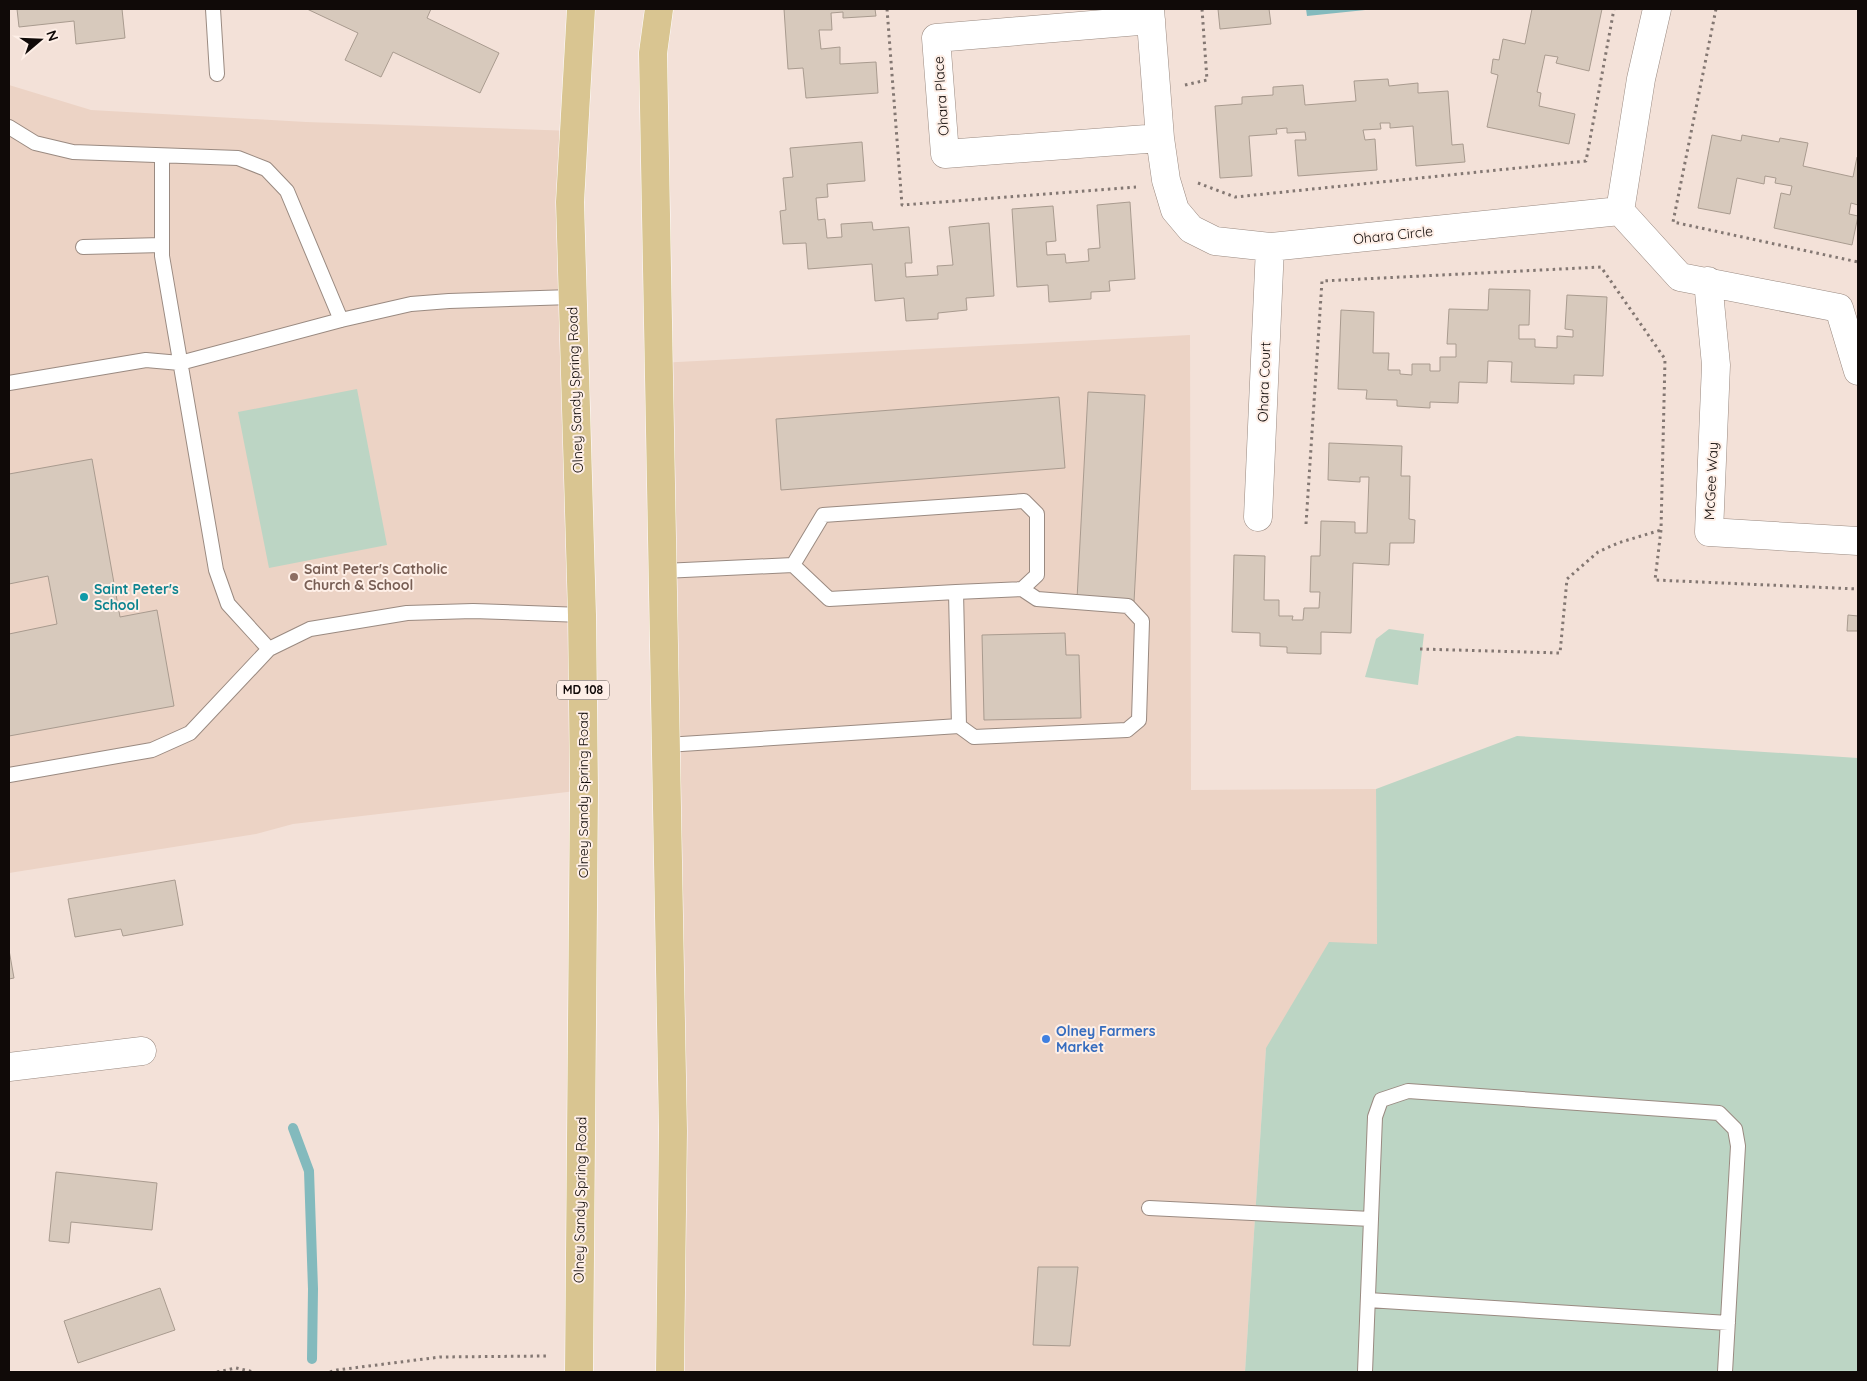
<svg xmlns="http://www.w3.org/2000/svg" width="1867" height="1381" viewBox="0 0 1867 1381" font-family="Quicksand,sans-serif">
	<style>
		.built { fill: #ecd3c5 }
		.green { fill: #bcd5c4 }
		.water { fill: #83babd }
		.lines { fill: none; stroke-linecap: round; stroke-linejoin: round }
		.stream { stroke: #83babd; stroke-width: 10 }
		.building { fill: #d7c9bc; stroke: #a99b8f }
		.lane-casing { stroke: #9a8a81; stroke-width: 16 }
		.street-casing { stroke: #9a8a81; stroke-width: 29 }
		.primary-casing { stroke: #fff; stroke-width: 29 }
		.path { stroke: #837772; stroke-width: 3; stroke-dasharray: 2.5 4; stroke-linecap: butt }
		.lane { stroke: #fff; stroke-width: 14 }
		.street { stroke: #fff; stroke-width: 28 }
		.primary { stroke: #d9c591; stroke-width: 28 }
		.education-dot { fill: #8d6e63; stroke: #feefe7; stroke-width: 2 }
		.culture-dot { fill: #0f9aa8; stroke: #feefe7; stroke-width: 2 }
		.shop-dot { fill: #3f7fe0; stroke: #feefe7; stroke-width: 2 }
		.labels { text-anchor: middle; stroke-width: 4; stroke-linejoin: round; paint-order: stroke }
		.shield { fill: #feefe7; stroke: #574f4b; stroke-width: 1 }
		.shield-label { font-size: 12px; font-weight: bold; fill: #100a08 }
		.street-label { font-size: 14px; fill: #100a08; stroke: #feefe7 }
		.education-label { font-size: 14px; font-weight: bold; fill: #785e54; stroke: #feefe7; text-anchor: start }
		.culture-label { font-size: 14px; font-weight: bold; fill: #0d838f; stroke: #feefe7; text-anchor: start }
		.shop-label { font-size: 14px; font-weight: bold; fill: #366cbe; stroke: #feefe7; text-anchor: start }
	</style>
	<rect width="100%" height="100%" fill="#f3e1d8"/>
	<!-- built -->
	<path class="built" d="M9 85 91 110 306 122 574 131 584 790 293 824 256 834 9 873Z
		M1190 335 1191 790 1376 789 1377 945 1266 1048 1245 1372H670L659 363Z"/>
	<!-- green -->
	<path class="green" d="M357 389 387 545 269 568 238 412Z
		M1389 629 1424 634 1418 685 1365 677 1376 639Z
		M1517 736 1858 758V1372H1245L1266 1048 1329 942 1377 944 1376 789Z"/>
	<!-- water -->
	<path class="water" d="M1306 9H1375L1307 16Z"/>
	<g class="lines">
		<!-- stream -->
		<path class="stream" d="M293 1128 309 1171 313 1289 312 1359"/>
	</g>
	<!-- building -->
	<path class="building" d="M17 9H122L125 38 76 44 74 21 19 27Z
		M307 9H431L427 18 499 53 480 93 393 52 381 77 345 60 358 33Z
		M784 9H875L876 16 843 18V12L831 13 832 30H819L821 49 840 47V64L876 62 878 93 806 98 803 68 788 69Z
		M1218 9H1269L1271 24 1220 29Z
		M1532 9H1602L1589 71 1556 63 1558 57 1545 55 1537 92 1541 93 1539 106 1575 114 1569 144 1487 127 1498 75 1491 73 1493 59 1499 60 1503 39 1525 44Z
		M1388 79 1389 86 1418 83V93L1448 91 1452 145 1463 144 1465 162 1416 166 1413 126 1390 128V123H1380L1381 129 1363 130 1365 140 1375 139 1377 170 1298 176 1295 140H1306L1305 132 1287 133V128L1276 129 1277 134 1249 136 1252 176 1220 178 1215 106 1242 104V97L1273 95V87L1303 85 1305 105 1356 101 1354 81Z
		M1712 135 1741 141 1742 135 1779 142 1780 138 1808 143 1803 166 1853 177 1857 157H1858V205L1851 203 1849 214 1858 216 1852 245 1774 228 1781 193 1790 195 1792 186 1775 183 1776 178 1765 176 1764 184 1737 178 1730 214 1698 208Z
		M862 142 865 181 827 184 828 197 816 198 818 220 825 219 827 238 842 237 841 224 872 222 873 230 909 227 912 263H905L906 277 938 275 937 266 953 265 949 227 989 223 994 296 966 298 967 310 938 313V319L906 321 904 298 875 301 872 264 808 269 806 243 783 244 780 211 786 210 783 178 793 177 790 148Z
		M1130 202 1135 279 1109 281 1110 291 1091 292V299L1049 302 1048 285 1017 287 1012 209 1053 206 1056 241 1046 242 1047 255 1065 254 1066 263 1089 261 1088 249 1100 248 1097 205Z
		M1489 289 1530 290 1529 325H1519V339H1535V347L1557 348V336L1573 337V330L1565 329 1567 295 1607 297 1603 376 1574 375V384L1511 382 1512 362 1488 361 1487 383 1459 382 1458 403 1430 402V408L1397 406V400L1366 399 1367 390 1338 389 1341 310 1374 312 1373 353H1389L1388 370H1400V374L1412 375V364H1430V371H1440V357H1456V344H1447L1449 309 1488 310Z
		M1088 392 1145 395 1134 602 1077 599Z
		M1059 397 1065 468 781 490 776 419Z
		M1329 443 1402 446 1401 476H1410L1409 519 1415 520 1414 543H1390L1389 565 1353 563 1351 633 1321 632V654L1287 653V647L1260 646V633L1232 632 1234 555 1265 556 1264 600H1279V616H1293L1292 620H1303L1304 608H1319L1320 592H1310L1311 556H1320L1321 521 1355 522V533H1367L1369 477H1360V482L1328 480Z
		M92 459 120 617 157 610 174 706 9 736V634L57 624 48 576 9 584V474Z
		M1848 615 1858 616V631H1847Z
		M1065 633 1066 655H1079L1081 718 984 720 982 635Z
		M175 880 183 925 123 936 121 929 75 937 68 899Z
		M9 950 14 978 9 979Z
		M56 1172 157 1183 152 1230 71 1222 69 1243 49 1241Z
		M1038 1267H1078L1070 1346 1033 1345Z
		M160 1288 175 1330 78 1363 64 1321Z"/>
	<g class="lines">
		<defs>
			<path id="lane" d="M213 9 217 74
				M9 127 35 143 73 152 238 158 266 169 287 191 341 320
				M162 156V256L216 570 228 604 269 649
				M83 247 162 245
				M9 383 146 360 180 363 341 320 411 304 449 301 572 297
				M793 565 829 599 956 592
				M663 571 793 565 823 515 1024 501 1037 514V575L1022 589 956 592 959 726 666 745
				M959 726 974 737 1127 730 1139 720 1142 621 1128 606 1037 599 1022 589
				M9 775 152 750 190 733 269 649 310 629 407 613 473 611 582 615
				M1149 1208 1371 1219 1375 1117 1381 1100 1408 1091 1719 1113 1735 1129 1738 1146 1725 1372
				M1368 1300 1728 1323
				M1365 1372 1371 1219"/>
			<path id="street" d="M1150 9 1160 138 1166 180 1175 210 1191 229 1215 241 1270 247 1620 211 1641 79 1657 9
				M1151 20 936 38 945 154 1160 138
				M1620 211 1680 277 1839 308 1858 371
				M1708 281 1716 365 1709 532 1858 541
				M1258 517 1270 247
				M9 1067 142 1051"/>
			<path id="primary" d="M659 9 653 53 673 1131 670 1372
				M579 1372 584 790 582 615 570 202 581 9"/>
		</defs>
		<!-- lane casing -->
		<use href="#lane" class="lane-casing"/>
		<!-- street casing -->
		<use href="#street" class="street-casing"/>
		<!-- primary casing -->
		<use href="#primary" class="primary-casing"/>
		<!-- path -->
		<path class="path" d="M887 9 902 205 1136 187
			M1716 9 1673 222 1858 262
			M1185 85 1207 80 1202 9
			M1198 183 1235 197 1586 161 1614 9
			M1306 524 1322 281 1601 267 1665 359 1661 530 1655 580 1858 589
			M1420 649 1560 653 1567 579 1598 552 1618 543 1661 530
			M217 1372 236 1368 254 1372
			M330 1372 337 1370 440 1357 546 1356"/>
		<!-- lane -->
		<use href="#lane" class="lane"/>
		<!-- street -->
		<use href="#street" class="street"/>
		<!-- primary -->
		<use href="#primary" class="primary"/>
	</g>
	<!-- markers -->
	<circle class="education-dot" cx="294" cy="577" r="5"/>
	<circle class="culture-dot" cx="84" cy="597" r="5"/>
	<circle class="shop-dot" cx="1046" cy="1039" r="5"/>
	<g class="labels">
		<!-- shield labels -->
		<rect class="shield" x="557" y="680.5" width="52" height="19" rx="4"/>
		<g class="shield-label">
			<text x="583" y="694">MD 108</text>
		</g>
		<!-- street labels -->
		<g class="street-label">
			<text transform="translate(941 96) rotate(-94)" y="5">Ohara Place</text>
			<text transform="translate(1393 235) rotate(-6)" y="5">Ohara Circle</text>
			<text transform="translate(1264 382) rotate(-88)" y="5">Ohara Court</text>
			<text transform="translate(575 390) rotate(-92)" y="5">Olney Sandy Spring Road</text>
			<text transform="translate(1711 481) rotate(-87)" y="5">McGee Way</text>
			<text transform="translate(583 795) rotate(-90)" y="5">Olney Sandy Spring Road</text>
			<text transform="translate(580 1200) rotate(-89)" y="5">Olney Sandy Spring Road</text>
		</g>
		<!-- education labels -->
		<g class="education-label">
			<text x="304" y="574">Saint Peter's Catholic<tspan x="304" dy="16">Church &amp; School</tspan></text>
		</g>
		<!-- culture labels -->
		<g class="culture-label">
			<text x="94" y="594">Saint Peter's<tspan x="94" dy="16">School</tspan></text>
		</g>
		<!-- shop labels -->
		<g class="shop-label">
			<text x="1056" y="1036">Olney Farmers<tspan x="1056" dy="16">Market</tspan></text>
		</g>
	</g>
	<!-- border -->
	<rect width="1867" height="1381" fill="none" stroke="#100a08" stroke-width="20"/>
	<!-- north arrow -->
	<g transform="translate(40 40) rotate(71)" stroke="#feefe7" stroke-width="4" paint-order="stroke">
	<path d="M0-4L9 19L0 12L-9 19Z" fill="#100a08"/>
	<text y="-8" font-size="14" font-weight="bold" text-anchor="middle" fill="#100a08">N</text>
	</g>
</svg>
